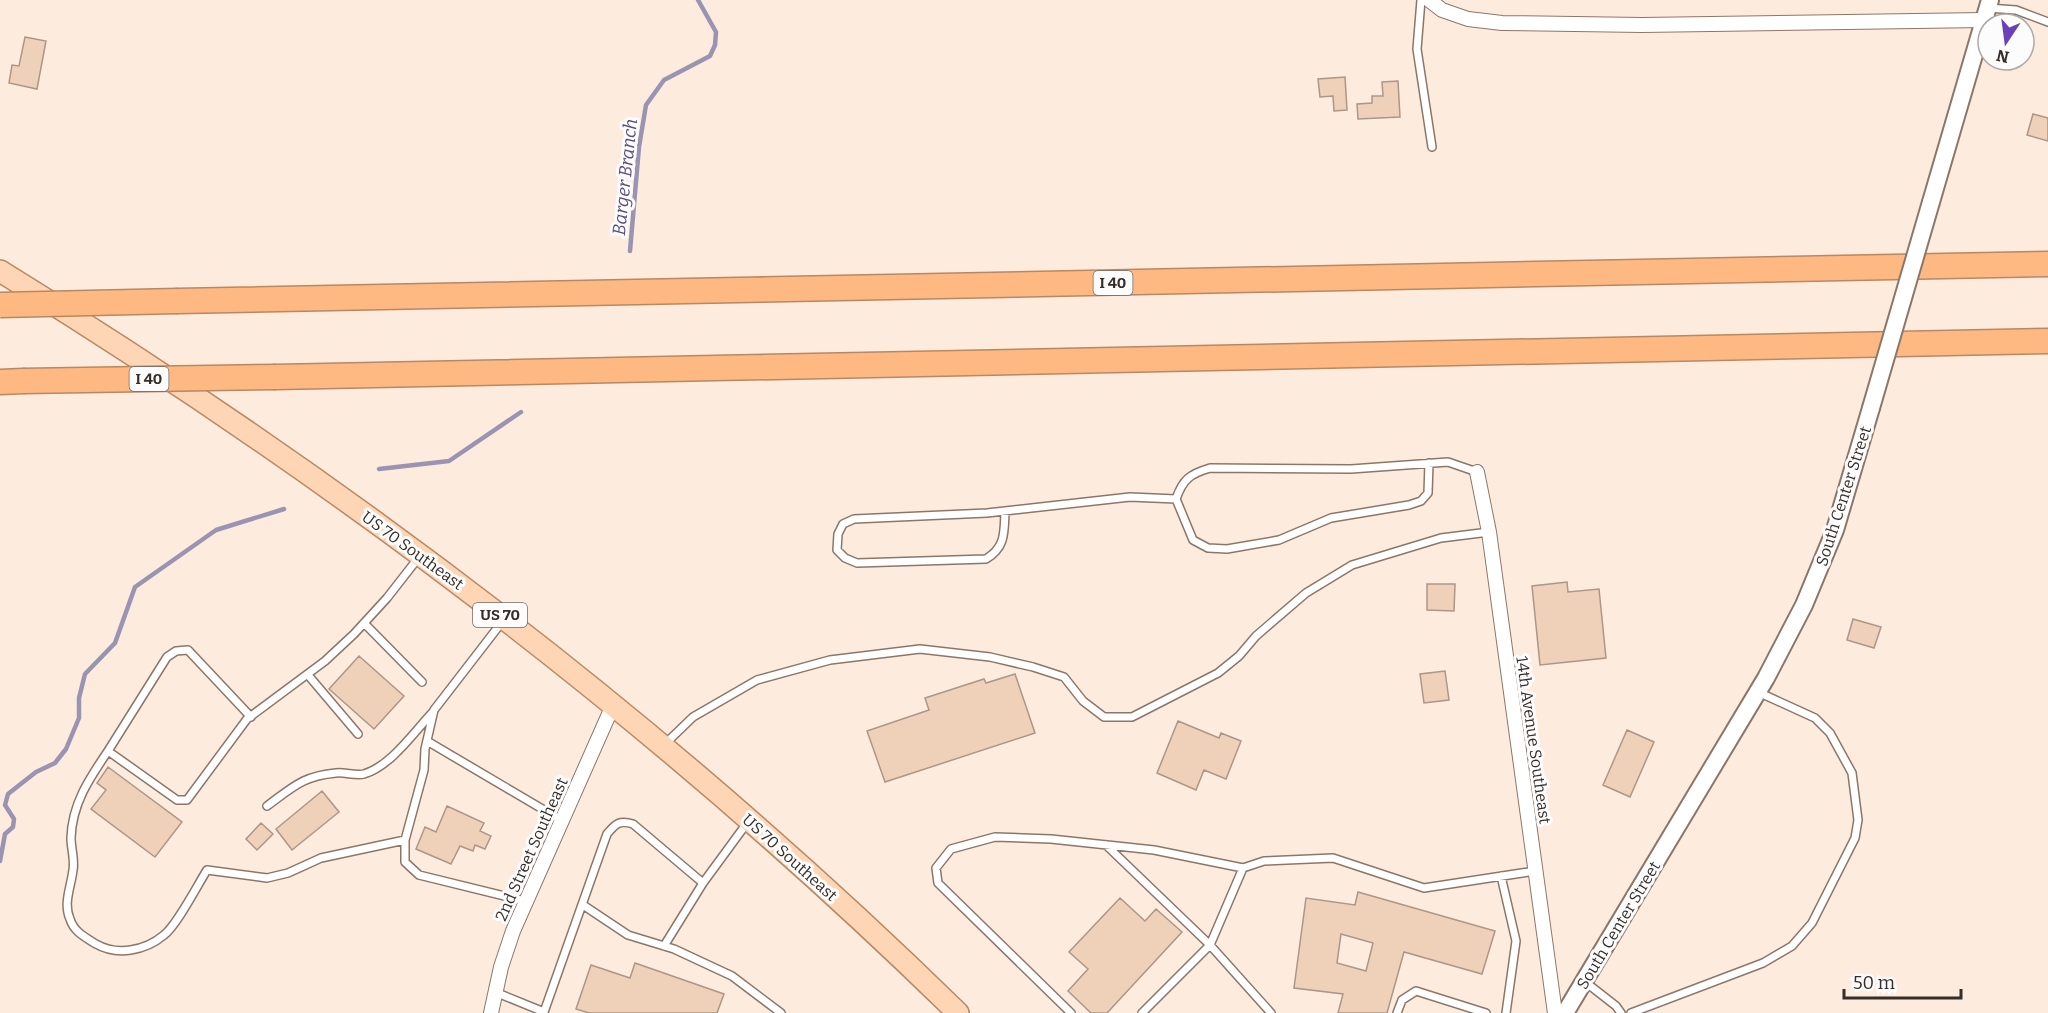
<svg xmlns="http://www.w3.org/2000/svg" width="2048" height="1013" viewBox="0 0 2048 1013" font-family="Bitter,serif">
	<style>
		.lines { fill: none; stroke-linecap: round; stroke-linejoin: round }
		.stream { stroke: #9a94b2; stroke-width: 4.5 }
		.building { fill: #efd1ba; stroke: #ab9687; stroke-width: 1.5; fill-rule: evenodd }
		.service-casing { stroke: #8b7769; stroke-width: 10 }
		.minor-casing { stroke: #8b7769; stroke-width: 16 }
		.tertiary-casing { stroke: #8b7769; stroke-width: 20 }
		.primary-casing { stroke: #b88863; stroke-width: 24 }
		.motorway-casing { stroke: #b88863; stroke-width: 27 }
		.service { stroke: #fff; stroke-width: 7 }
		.minor { stroke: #fff; stroke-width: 14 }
		.tertiary { stroke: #fff; stroke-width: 16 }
		.primary { stroke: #fed5b5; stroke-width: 21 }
		.motorway { stroke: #feb983; stroke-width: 24 }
		.tertiary-bridge-casing { stroke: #8b7769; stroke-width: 20; stroke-linecap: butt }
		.motorway-bridge-casing { stroke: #b88863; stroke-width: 27; stroke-linecap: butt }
		.tertiary-bridge { stroke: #fff; stroke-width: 16 }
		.motorway-bridge { stroke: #feb983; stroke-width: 24 }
		.labels { text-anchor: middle; stroke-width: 6; stroke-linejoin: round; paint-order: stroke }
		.shield { fill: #fcfcfc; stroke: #716b67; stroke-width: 1.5 }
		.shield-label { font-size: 15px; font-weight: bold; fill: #352d27 }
		.street-label { font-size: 16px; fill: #352d27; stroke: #fcfcfc }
		.water-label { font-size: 18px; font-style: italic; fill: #594d7c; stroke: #fcfcfc }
	</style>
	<rect width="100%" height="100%" fill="#fdecde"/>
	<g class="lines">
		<!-- stream -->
		<path class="stream" d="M630 251 639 147 646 105 664 80 710 56 715 45 716 32 698 0
			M379 469 449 461 521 412
			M0 861 5 834 13 827 14 819 5 805 8 794 36 772 55 763 66 749 79 718V698L85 674 115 643 135 587 216 530 284 509"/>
	</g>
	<!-- building -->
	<path class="building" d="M25 37 46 41 37 89 9 83 12 65 19 66Z
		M1345 77 1347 110 1334 111 1333 96 1320 97 1318 79Z
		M1398 81 1400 117 1358 119 1357 104 1372 103V96H1383L1382 82Z
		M2033 114 2048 118V141L2027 135Z
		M1567 582 1568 592 1599 589 1606 658 1540 665 1532 586Z
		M1427 584H1455L1454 611 1427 610Z
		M1853 619 1881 627 1874 648 1847 640Z
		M359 656 404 696 374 729 329 689Z
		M1445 671 1449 700 1424 703 1420 674Z
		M1015 674 1035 733 885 782 867 731 929 710 925 698 984 679 986 683Z
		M1178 721 1219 738 1221 733 1241 741 1226 779 1204 770 1196 790 1157 773Z
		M1627 730 1654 742 1630 797 1603 785Z
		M108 767 182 822 155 857 91 809 106 790 97 783Z
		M322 791 339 812 292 850 276 829Z
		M447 806 484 823 480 831 491 836 485 849 475 845 473 851 460 846 451 864 416 849 425 827 436 832Z
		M261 823 273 834 257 850 246 839Z
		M1358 892 1495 931 1482 974 1404 952 1387 1013H1338L1343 994 1294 988 1306 898 1355 905ZM1341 934 1373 943 1366 971 1337 963Z
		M1120 898 1145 921 1156 909 1182 932 1107 1013H1091L1068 991 1088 969 1069 952Z
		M635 963 724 994 717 1013H589L576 1009 591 965 630 978Z"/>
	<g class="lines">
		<defs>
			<path id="service" d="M1421 0 1417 49 1432 147
				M1988 8 2016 10 2048 22
				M1429 463 1428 493 1421 501 1409 505 1331 518 1279 540 1227 549 1208 548 1193 540 1176 499C1183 479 1190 474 1210 468L1351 469 1448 462 1477 472
				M1005 511C1004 532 1006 547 986 559L857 563 845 558 837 550 838 534 843 524 854 519 987 513 1130 497 1176 499
				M364 623 422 682
				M308 675 358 734
				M251 717 188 650 176 651 167 657 108 751 177 800H187L247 719 325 661 354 634 387 598 419 557
				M427 741 561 820
				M664 745 693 717 757 680 830 660 920 649 990 657 1033 667 1064 677 1083 701 1104 717H1132L1218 673 1239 656 1256 636 1306 593 1352 565 1441 538 1489 532
				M108 751C89 779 72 804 71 838 71 849 75 859 73 870 71 887 63 903 70 919 74 932 85 937 96 944 117 956 145 951 164 935 177 925 197 886 207 870L267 878 288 873 321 858 405 840 424 770 425 749 434 710 502 622
				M267 806C293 787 303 776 336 773 345 772 356 776 364 774 391 766 414 732 433 712
				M405 840V862L419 875 525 901
				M1106 845 1210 945 1142 1013
				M1243 868 1210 945 1271 1013
				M1501 876 1516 941 1506 1013
				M583 905 628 935 674 949 732 976 781 1013
				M664 946 703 883
				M1584 981 1616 1006 1621 1013
				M495 992 544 1012 607 834C616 823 620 820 633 824L703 883 747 823
				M1071 1013 938 883 936 868 951 849 995 837 1051 839 1154 850 1243 868 1264 861 1333 858 1424 888 1535 871
				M1397 1013 1402 1000 1416 991 1486 1013
				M1631 1013 1763 963 1792 946 1812 923 1855 838 1858 820 1852 773 1830 733 1815 718 1758 692"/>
			<path id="minor" d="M1429 0 1442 10 1468 19 1502 23 1642 25 1984 20
				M1477 472 1489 532 1555 1013
				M491 1013 501 967 513 931 614 703"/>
			<path id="tertiary" d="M1931 202 1990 0
				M1565 1013 1766 678 1804 605 1835 530 1871 408"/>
			<path id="primary" d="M0 271C346 484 667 728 958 1013"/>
			<path id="motorway" d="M178 301 2048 264
				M276 377 2048 341
				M0 382 23 381"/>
		</defs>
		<!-- service casing -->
		<use href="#service" class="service-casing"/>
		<!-- minor casing -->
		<use href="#minor" class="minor-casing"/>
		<!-- tertiary casing -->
		<use href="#tertiary" class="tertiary-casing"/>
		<!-- primary casing -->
		<use href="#primary" class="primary-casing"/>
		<!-- motorway casing -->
		<use href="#motorway" class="motorway-casing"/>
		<!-- service -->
		<use href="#service" class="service"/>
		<!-- minor -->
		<use href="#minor" class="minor"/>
		<!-- tertiary -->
		<use href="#tertiary" class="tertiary"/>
		<!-- primary -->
		<use href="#primary" class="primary"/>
		<!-- motorway -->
		<use href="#motorway" class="motorway"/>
		<defs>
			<path id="tertiary-bridge" d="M1871 408 1931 202"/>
			<path id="motorway-bridge" d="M0 305 178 301
				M23 381 276 377"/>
		</defs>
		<!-- tertiary-bridge casing -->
		<use href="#tertiary-bridge" class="tertiary-bridge-casing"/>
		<!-- motorway-bridge casing -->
		<use href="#motorway-bridge" class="motorway-bridge-casing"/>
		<!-- tertiary-bridge -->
		<use href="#tertiary-bridge" class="tertiary-bridge"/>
		<!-- motorway-bridge -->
		<use href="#motorway-bridge" class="motorway-bridge"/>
	</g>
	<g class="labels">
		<!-- shield labels -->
		<g class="shield">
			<rect x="1093.5" y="271" width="39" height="24" rx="4.5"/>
			<rect x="129.5" y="367" width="39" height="24" rx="4.5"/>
			<rect x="473" y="603" width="54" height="24" rx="4.5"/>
		</g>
		<g class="shield-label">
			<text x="1113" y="288">I 40</text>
			<text x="149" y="384">I 40</text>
			<text x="500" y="620">US 70</text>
		</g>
		<!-- street labels -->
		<g class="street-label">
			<text transform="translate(1843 496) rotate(-72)" y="6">South Center Street</text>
			<text transform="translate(413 550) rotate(36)" y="6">US 70 Southeast</text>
			<text transform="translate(1534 740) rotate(82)" y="6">14th Avenue Southeast</text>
			<text transform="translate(531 849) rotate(-66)" y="6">2nd Street Southeast</text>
			<text transform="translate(790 857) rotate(42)" y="6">US 70 Southeast</text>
			<text transform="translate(1618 925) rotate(-59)" y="6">South Center Street</text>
		</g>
		<!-- water labels -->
		<g class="water-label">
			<text transform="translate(625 177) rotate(-84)" y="6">Barger Branch</text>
		</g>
	</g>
	<!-- north arrow -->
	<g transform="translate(2006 42) rotate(193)"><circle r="28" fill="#fcfcfc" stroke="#aca9a7" stroke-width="1.5"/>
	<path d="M0-4.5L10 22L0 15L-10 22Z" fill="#6b41b9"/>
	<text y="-9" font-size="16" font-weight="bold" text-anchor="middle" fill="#352d27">N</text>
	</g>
	<!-- scale -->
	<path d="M1844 989v9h117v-9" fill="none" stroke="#352d27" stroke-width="3"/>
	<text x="1853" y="989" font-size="18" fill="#352d27" stroke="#fcfcfc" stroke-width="4.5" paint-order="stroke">50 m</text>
</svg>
